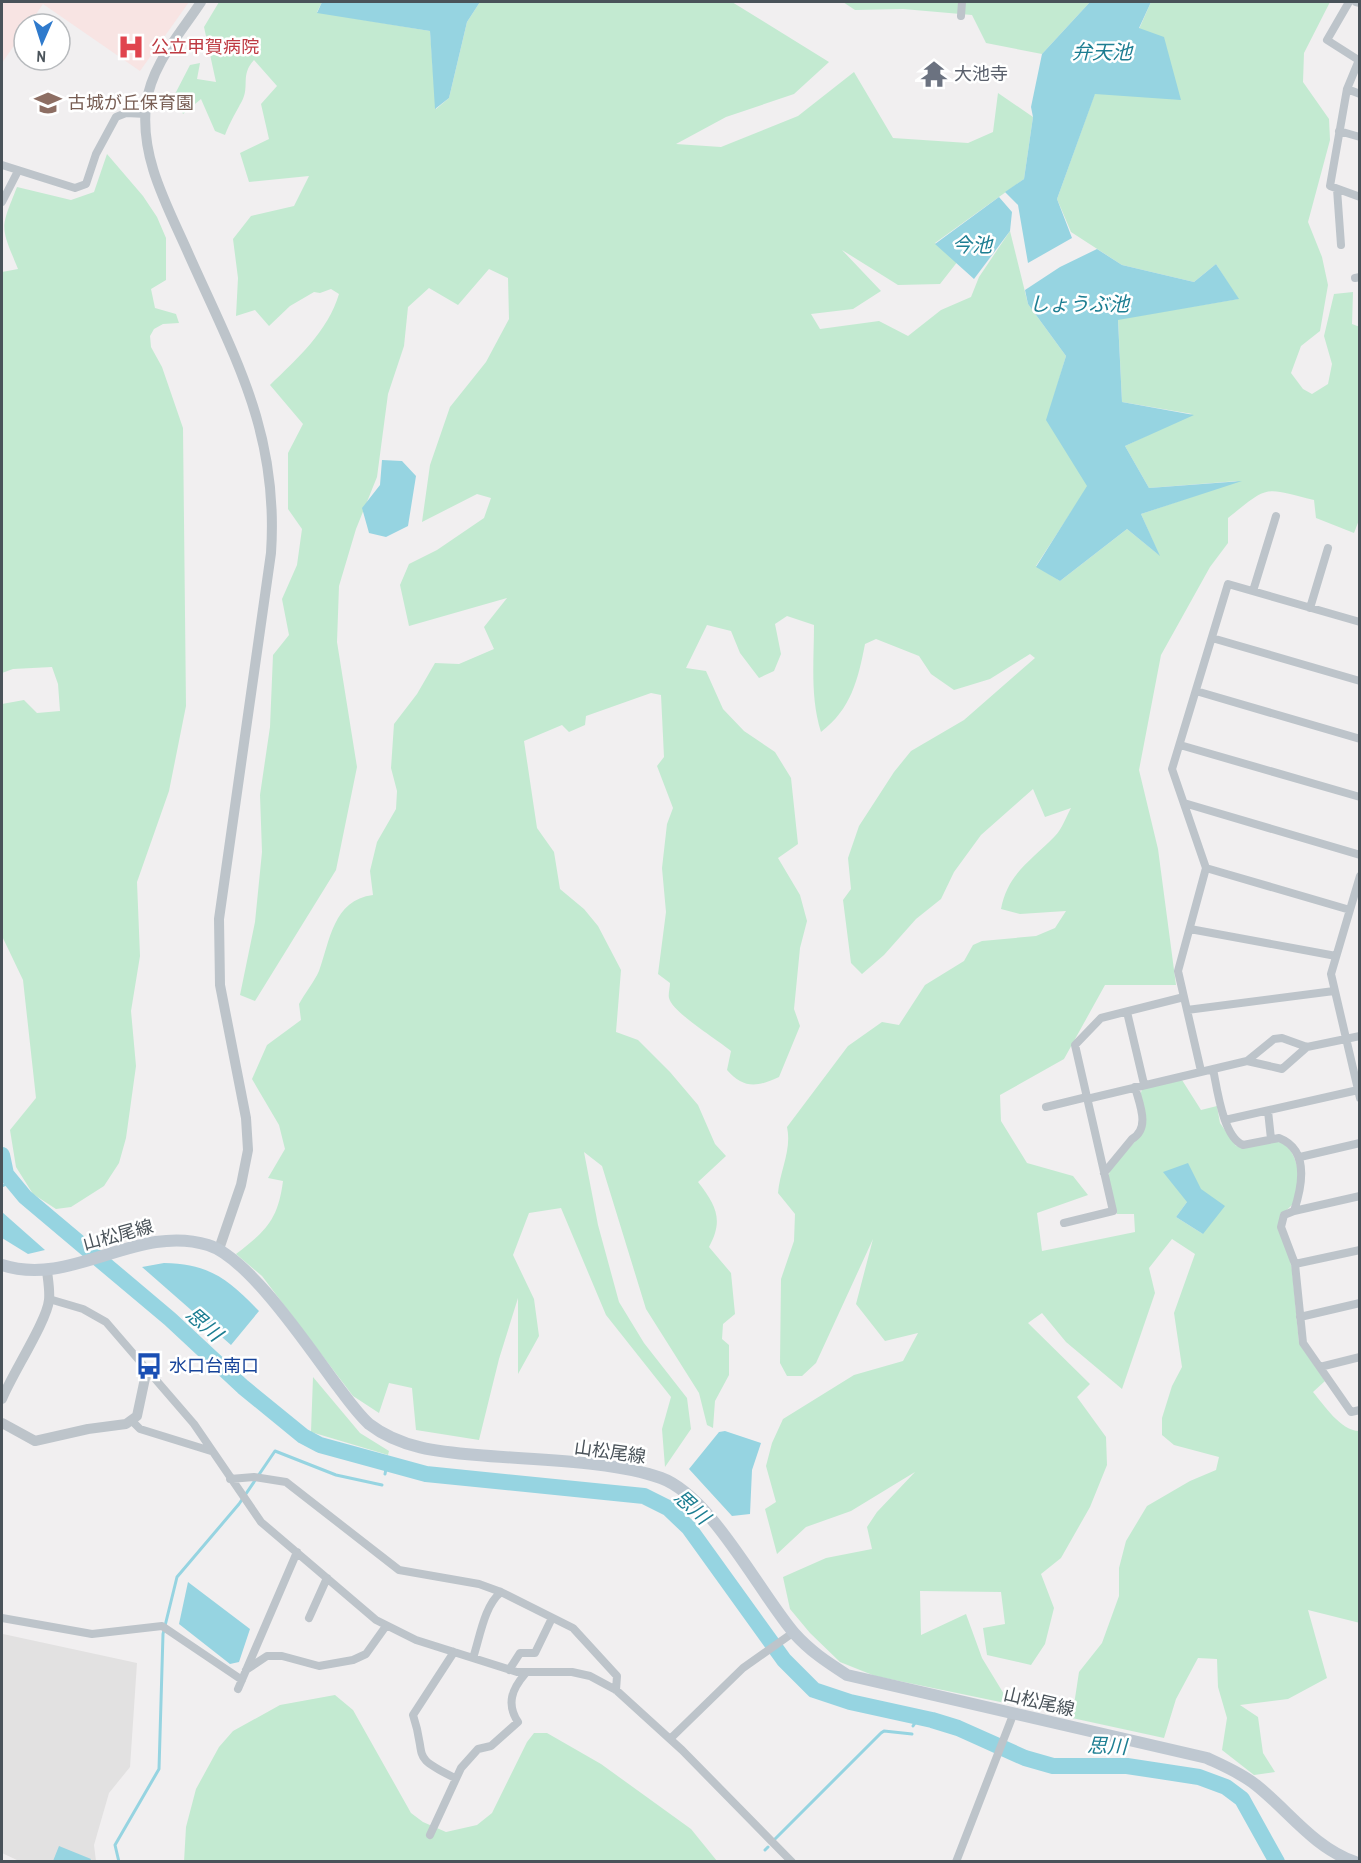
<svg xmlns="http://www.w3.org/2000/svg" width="1361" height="1863" viewBox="0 0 1361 1863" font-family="'Archivo Narrow','Noto Sans JP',sans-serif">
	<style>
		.education { fill: #e2e1e1 }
		.medical { fill: #f8e4e3 }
		.green { fill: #c3ead1; fill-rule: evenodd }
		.water { fill: #96d4e1 }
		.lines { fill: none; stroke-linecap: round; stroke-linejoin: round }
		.stream { stroke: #96d4e1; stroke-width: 3 }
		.river { stroke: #96d4e1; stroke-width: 16 }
		.minor { stroke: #bdc4ca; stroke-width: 8 }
		.tertiary { stroke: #bdc4ca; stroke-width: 10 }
		.secondary { stroke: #bfc8d1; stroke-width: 12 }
		.labels { text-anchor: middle; stroke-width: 5; stroke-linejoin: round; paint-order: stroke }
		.health-label { font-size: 18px; fill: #be3a42; stroke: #fff; text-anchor: start }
		.worship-label { font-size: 18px; fill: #5b616d; stroke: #fff; text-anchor: start }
		.education-label { font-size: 18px; fill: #785e54; stroke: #fff; text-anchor: start }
		.street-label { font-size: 18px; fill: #4a535a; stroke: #fff }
		.transit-label { font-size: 18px; fill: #164399; stroke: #fff; text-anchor: start }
		.water-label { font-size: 20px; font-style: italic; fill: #1d7e92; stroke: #fff }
	</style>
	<rect width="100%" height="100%" fill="#f1eff0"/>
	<!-- education -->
	<path class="education" d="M3 1634 137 1663 130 1767 109 1793 94 1845 96 1861H19L2 1853Z"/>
	<!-- medical -->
	<path class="medical" d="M2 2H189L140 71 43 4 29 24H24V31L2 63Z"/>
	<!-- green -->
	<path class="green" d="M219 2H322L317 12 430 31 436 109 449 98 467 22 480 2H732L829 62 794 94 726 117 676 144 721 147 798 116 854 72 893 138 968 143 993 132 998 93 1033 117 1024 179 935 243 958 261 940 284 898 285 842 250 881 291 853 309 811 314 820 329 879 321 908 336 941 310 971 297 979 277 1010 231 1028 304 1066 356 1047 420 1088 486 1036 566 1060 581 1127 529 1159 555 1141 514 1238 481 1149 488 1125 446 1192 414 1122 402 1118 319 1238 299 1216 264 1194 282 1122 265 1071 232 1057 199 1095 93 1139 29 1151 2H1330L1304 53 1303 82 1329 119 1330 140 1308 222 1322 257 1328 285 1320 331 1301 346 1291 373 1303 389 1312 394 1328 384 1332 364 1324 336 1334 294 1353 292 1352 324 1360 327 1359 520 1354 533 1316 518 1314 500C1263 487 1269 485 1228 518V543L1210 567 1161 655 1139 770 1158 849 1176 985H1105L1064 1059 1000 1095 1001 1121 1027 1163 1073 1176 1088 1195 1037 1213 1042 1251 1135 1232 1134 1214H1117L1108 1179 1110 1170 1144 1131C1149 1116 1137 1102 1142 1089L1182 1080 1201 1110 1217 1106 1220 1123 1236 1146C1248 1148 1274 1139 1282 1143 1300 1152 1304 1192 1291 1206 1288 1209 1284 1212 1280 1214L1292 1270 1299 1343 1325 1381 1313 1392C1324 1405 1341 1431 1359 1431L1360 1623 1308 1610 1327 1678 1288 1699 1240 1705 1258 1717 1263 1753 1275 1772 1254 1775 1222 1750 1227 1718 1218 1687 1217 1659 1198 1658 1176 1699 1164 1738 1072 1718 1079 1672 1102 1643 1119 1596V1568L1126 1541 1147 1506 1190 1481 1216 1470 1219 1457 1174 1445 1162 1435V1418L1172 1386 1182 1367 1174 1313 1195 1254 1172 1239 1149 1268 1155 1293 1122 1389 1066 1342 1042 1313 1028 1323 1090 1384 1077 1397 1106 1437 1107 1465 1090 1507 1061 1558 1041 1574 1054 1608 1045 1644 1031 1665 987 1655 983 1628 1005 1624 1001 1592 920 1591 921 1635 966 1614 982 1658 1010 1704 875 1676 840 1662 810 1633 790 1609 783 1577 826 1558 872 1549 867 1527 877 1512 915 1472 851 1511 806 1527 777 1554 765 1509 776 1502 766 1466 772 1443 783 1419 854 1375 903 1361 918 1333 885 1341 856 1304 873 1239 816 1363 802 1376H787L780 1363 781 1279 794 1241 795 1214 778 1193C780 1170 792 1150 787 1127L848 1046 882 1022 899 1025 925 985 964 961 973 945 982 941 1036 936 1055 928 1066 911 1020 914 1001 909C1008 873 1031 861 1055 836 1062 829 1066 817 1071 808L1045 817 1033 789 981 835 954 872 941 899 916 919 884 955 862 974 851 963 843 900 851 889 848 858 859 826 894 772 911 751 964 720 1035 658 1030 654 990 679 954 690 931 674 919 656 876 639 865 644C858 680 851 709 821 732 810 697 814 661 814 625L787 616 775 624 781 654 774 671 759 678 740 653 731 631 707 625 686 668 706 671 723 709 744 731 775 752 791 778 798 844 778 858 800 895 807 921 800 948 794 1009 800 1026 779 1077C758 1087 743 1089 727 1070L731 1051C718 1040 672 1012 669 998 668 994 670 988 670 983L658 974 666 912 662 868 667 824 673 808 657 766 664 757 661 695 651 693 586 716 585 725 569 732 562 725 524 741 537 828 554 852 560 889 584 909 598 926 621 970 616 1032 638 1040 670 1072 698 1105 715 1144 726 1156 698 1182C716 1205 724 1220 709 1247L731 1273 735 1314 723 1324 722 1339 729 1345V1375L715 1401 713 1428 707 1425 699 1393 646 1309 602 1166 584 1152 598 1225 619 1302 644 1343 687 1398 691 1429 665 1467 662 1429 671 1397 606 1315 561 1208 529 1213 513 1255 534 1299 539 1336 518 1374V1298L499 1359 479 1440 416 1430 412 1388 389 1383 379 1413 353 1396 262 1276 236 1254C266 1231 278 1220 283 1181L268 1178 285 1149 279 1125 252 1079 267 1045 301 1020 299 1004C305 993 314 982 319 971 330 941 333 900 373 895L370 871 377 842 396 809 397 791 391 768 394 724 417 694 435 663 459 664 494 649 484 627 507 598 409 626 400 585 409 564 437 550 484 518 491 498 477 494 422 522 430 465 450 407 486 362 509 319 508 278 489 269 458 305 429 288 408 307 404 346 388 394 377 477 356 529 339 586 337 642 357 767 336 870 255 1001 240 995 255 922 262 852 260 795 270 727 273 655 289 635 282 599 297 565 302 529 288 509V453L303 424 270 385C297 359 328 331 339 294L331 289 320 293 314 292 290 306 269 326 255 310 236 316 238 278 233 239 251 216 294 206 309 176 249 182 240 153 269 139 261 104 277 86 254 60C240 75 250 86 242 101 236 112 230 122 225 135L215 131 201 99 183 114 175 94 190 65 200 63 197 79 216 82 204 27ZM1187 1202 1203 1234 1176 1217Z
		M843 2H1090L1042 54 986 43 972 15 903 9 855 10Z
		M107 154 143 196 157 217 166 238V280L151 289 155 308 176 314 179 323 163 324 154 329 150 336 151 347 162 367 183 428 186 706 169 791 137 882 140 956 131 1011 136 1066 126 1138 119 1163 104 1186 71 1207 56 1209 33 1194 16 1167 10 1130 36 1098 23 980 2 936V704L24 700 37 713 60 711 58 684 52 667 13 669 2 673V272L18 269C0 225 0 230 17 187L71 200 94 192Z
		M313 1377 360 1433 389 1451 388 1455 311 1432Z
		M335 1695 353 1710 411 1813 423 1822 446 1832 477 1825 492 1813 527 1742 534 1733H547L601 1764 691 1829 717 1861 184 1862 186 1827 196 1789 219 1747 233 1731 280 1705Z"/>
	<!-- water -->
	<path class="water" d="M322 2H480L467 22 449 98 435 109 430 31 317 13Z
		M1090 2H1151L1139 28 1164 37 1181 100 1095 94 1057 199 1072 238 1028 263 1018 205 1005 192 1024 179 1033 117 1031 107 1042 54Z
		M999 197 1012 212 1010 231 974 279 935 244Z
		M1097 249 1122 265 1194 282 1216 264 1239 299 1118 320 1122 402 1194 415 1125 446 1149 488 1242 481 1141 514 1160 556 1127 529 1060 581 1036 567 1087 486 1046 420 1066 356 1028 304 1025 290 1060 267Z
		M382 460 402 461 416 476 408 526 386 537 369 533 362 508 380 485Z
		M1188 1163 1201 1189 1225 1206 1203 1234 1176 1217 1187 1202 1163 1172Z
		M2 1212 45 1250 28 1254 2 1238Z
		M164 1263C210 1264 228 1279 259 1311L231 1345 142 1267Z
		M725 1431 761 1443 752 1470 750 1514 732 1516 689 1469 719 1432Z
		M188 1582 250 1629 239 1662 230 1664 179 1624Z
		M59 1846 91 1859 90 1861H53Z"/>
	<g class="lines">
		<!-- stream -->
		<path class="stream" d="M2 1186 11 1182
			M385 1474 387 1464
			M913 1726 919 1717
			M775 1839 881 1733 884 1731 912 1734
			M765 1850 768 1847
			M119 1862 115 1845 159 1769 163 1634 177 1577 239 1504 275 1451 336 1475 382 1485"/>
		<!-- river -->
		<path class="river" d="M2 1155 6 1174 25 1197 170 1319 243 1387 303 1436 320 1445 426 1474 644 1496 668 1508 689 1528 784 1660 814 1690 850 1702 932 1720 958 1728 1025 1758 1053 1766H1127L1199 1777 1226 1787 1242 1799 1277 1862"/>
		<!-- minor -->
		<path class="minor" d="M1349 2 1327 40 1360 61
			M1356 2 1360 3
			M961 16 962 2
			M1359 60 1347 89 1330 186 1360 197
			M1347 89 1360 94
			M1339 131 1360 137
			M2 165 75 188 86 184 96 154 116 117 126 113 146 114
			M1337 189 1341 245
			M2 202 18 171
			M1355 278 1360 277
			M1253 591 1276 516
			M1310 608 1328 548
			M1212 638 1360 681
			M1196 691 1360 739
			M1180 745 1360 797
			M1184 803 1360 855
			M1206 868 1350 910
			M1360 876 1331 974 1360 1098
			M1190 929 1336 956
			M1187 1010 1334 991
			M1127 1012 1144 1084
			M1247 1061 1282 1069 1307 1047
			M1213 1069C1217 1088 1223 1137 1243 1145L1279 1138C1310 1150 1302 1187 1294 1211L1284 1215 1281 1227 1295 1264 1303 1343 1351 1412 1360 1410
			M1201 1071 1178 971 1206 868 1172 769 1228 584 1360 622
			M1087 1099 1247 1061 1274 1039 1282 1038 1307 1047 1360 1036
			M1046 1107 1087 1097
			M1268 1111 1271 1139
			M1225 1120 1358 1090
			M1300 1157 1360 1143
			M1104 1173 1132 1139C1151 1128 1139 1103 1135 1087
			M1294 1211 1360 1196
			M1064 1223 1113 1211 1075 1045 1101 1018 1184 997
			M1295 1264 1360 1250
			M49 1299 83 1309 106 1322 194 1424 261 1522 376 1620 416 1640 517 1672H572L590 1676 616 1690 682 1750 792 1862
			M1300 1317 1360 1303
			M1320 1367 1360 1357
			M133 1422 140 1429 211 1451
			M230 1479 254 1477 286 1482 399 1570 479 1584 501 1592 573 1628 617 1676 616 1690
			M2 1618 92 1634 162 1626 242 1680
			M309 1618 327 1578
			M454 1652 413 1715C428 1759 408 1755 455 1778
			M473 1658C480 1637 484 1606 501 1592
			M246 1670 267 1656H282L319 1666 353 1660 366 1654 386 1626
			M509 1670 520 1653H535L552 1618
			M238 1689 297 1552
			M670 1739 743 1668 794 1632
			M430 1835 461 1768 478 1749 491 1746 518 1722C506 1704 512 1689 525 1674
			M956 1862 1013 1715"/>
		<!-- tertiary -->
		<path class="tertiary" d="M201 2C180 34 151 65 146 105 140 159 168 207 189 255 236 360 279 434 271 553L219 919 220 985 246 1118 248 1150 241 1185 219 1249
			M2 1399C12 1374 47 1321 49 1300 50 1291 48 1280 47 1271
			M2 1423 35 1441 88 1429 126 1424 137 1416 147 1369"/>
		<!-- secondary -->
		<path class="secondary" d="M2 1265C72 1288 137 1223 208 1245 250 1258 311 1351 339 1388 348 1400 358 1414 369 1424 400 1448 439 1452 477 1455 530 1460 612 1460 661 1478 711 1496 759 1592 794 1633 810 1651 827 1662 847 1675L1207 1758C1224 1766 1241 1773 1256 1785 1289 1811 1313 1847 1355 1862"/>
	</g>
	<!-- icons -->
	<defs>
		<symbol id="hospital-bare" viewBox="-9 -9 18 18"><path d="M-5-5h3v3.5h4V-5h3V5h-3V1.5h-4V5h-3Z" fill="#e0444e" stroke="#fff" stroke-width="2.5" paint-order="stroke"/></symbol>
		<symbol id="temple-bare" viewBox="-9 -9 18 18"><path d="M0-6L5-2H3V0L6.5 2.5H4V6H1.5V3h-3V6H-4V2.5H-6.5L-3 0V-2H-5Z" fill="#6b7280" stroke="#fff" stroke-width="2.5" paint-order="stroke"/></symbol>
		<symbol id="school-bare" viewBox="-9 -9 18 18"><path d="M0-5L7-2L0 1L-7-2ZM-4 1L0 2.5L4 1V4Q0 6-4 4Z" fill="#8d6e63" stroke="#fff" stroke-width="2.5" paint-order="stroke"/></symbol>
		<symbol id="bus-bare" viewBox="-9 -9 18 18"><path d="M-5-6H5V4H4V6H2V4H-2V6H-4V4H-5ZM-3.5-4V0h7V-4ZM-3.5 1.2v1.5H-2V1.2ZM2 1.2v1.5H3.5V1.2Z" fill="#1a4fb4" stroke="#fff" stroke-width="2.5" paint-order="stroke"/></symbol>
	</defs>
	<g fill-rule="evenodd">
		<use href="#hospital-bare" x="112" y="28" width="38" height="38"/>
		<use href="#temple-bare" x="915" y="55" width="38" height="38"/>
		<use href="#school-bare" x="29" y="84" width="38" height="38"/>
		<use href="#bus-bare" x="130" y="1347" width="38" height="38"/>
	</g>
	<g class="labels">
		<!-- health labels -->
		<g class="health-label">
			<text x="151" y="53">公立甲賀病院</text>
		</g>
		<!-- worship labels -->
		<g class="worship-label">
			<text x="954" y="80">大池寺</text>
		</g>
		<!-- education labels -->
		<g class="education-label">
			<text x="68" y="109">古城が丘保育園</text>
		</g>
		<!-- street labels -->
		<g class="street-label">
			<text transform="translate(118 1235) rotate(-15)" y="6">山松尾線</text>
			<text transform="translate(610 1452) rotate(8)" y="6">山松尾線</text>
			<text transform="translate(1039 1702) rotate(13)" y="6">山松尾線</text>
		</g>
		<!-- transit labels -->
		<g class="transit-label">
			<text x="169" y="1372">水口台南口</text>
		</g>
		<!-- water labels -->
		<g class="water-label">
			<text x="1102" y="59">弁天池</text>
			<text x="972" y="252">今池</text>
			<text x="1079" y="311">しょうぶ池</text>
			<text transform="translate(204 1324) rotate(41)" y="7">思川</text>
			<text transform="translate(692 1507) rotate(42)" y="7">思川</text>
			<text transform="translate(1107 1746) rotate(2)" y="7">思川</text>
		</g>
	</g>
	<!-- border -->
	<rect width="1361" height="1863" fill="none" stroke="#4a535a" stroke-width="6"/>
	<!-- north arrow -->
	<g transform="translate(42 42) rotate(183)"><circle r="28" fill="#ffffff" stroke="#b7babd" stroke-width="1.5"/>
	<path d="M0-4.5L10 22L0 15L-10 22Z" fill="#2f7acc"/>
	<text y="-9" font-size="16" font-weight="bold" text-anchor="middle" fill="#4a535a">N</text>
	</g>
</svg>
